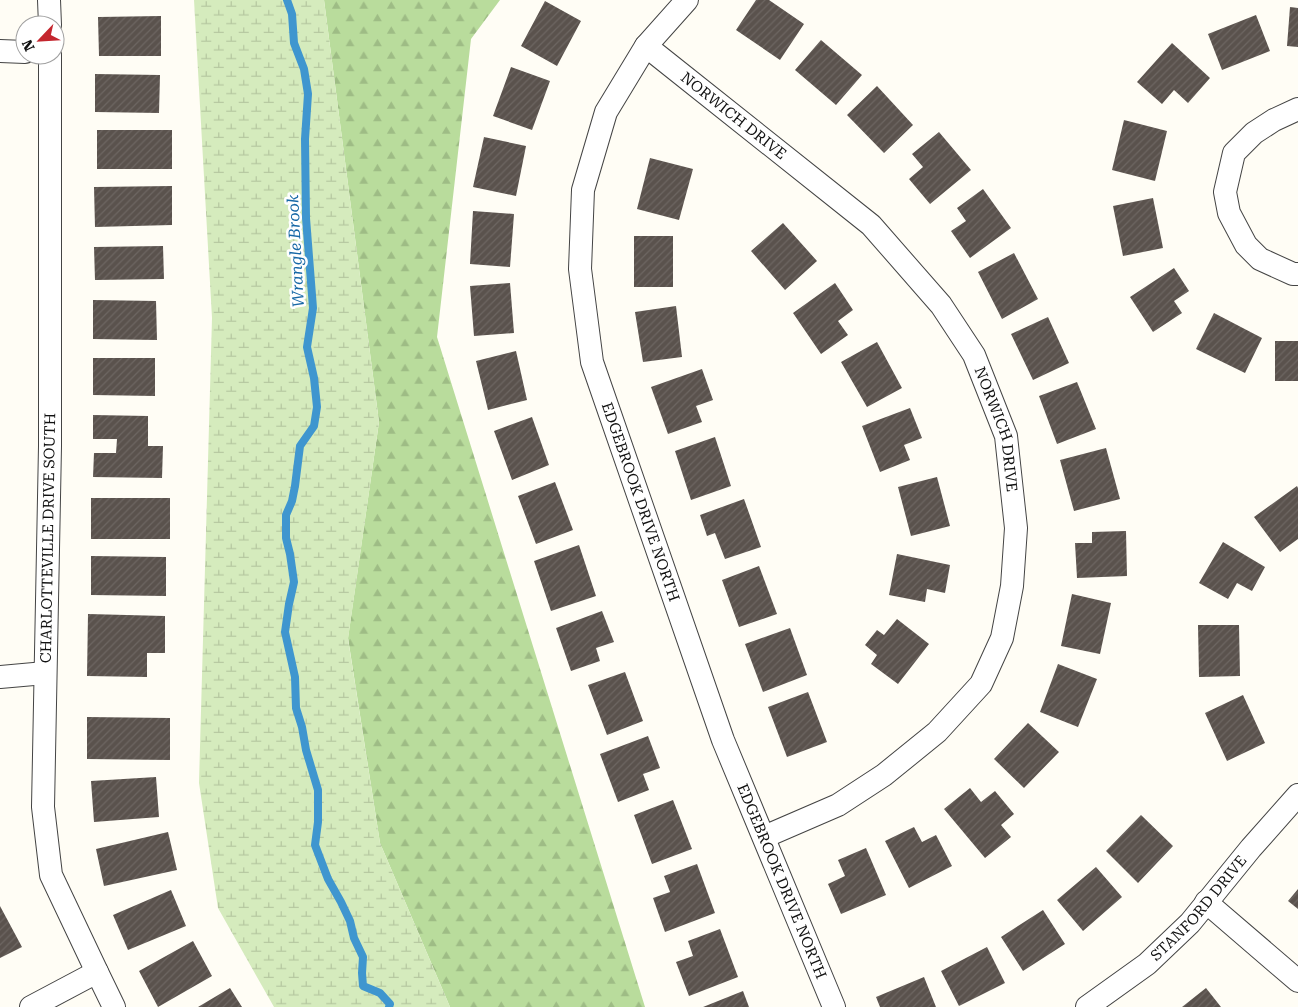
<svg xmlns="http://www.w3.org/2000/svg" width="1298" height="1007" viewBox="0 0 1298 1007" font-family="'Roboto Serif',serif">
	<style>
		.forest { fill: url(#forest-firs) }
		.wetland { fill: url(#wetland-marsh) }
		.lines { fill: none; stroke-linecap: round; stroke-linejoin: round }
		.stream { stroke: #3f96cf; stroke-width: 8 }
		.building { fill: url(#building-hatch) }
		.minor-casing { stroke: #444; stroke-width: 24 }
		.minor { stroke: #fff; stroke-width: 22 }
		.labels { text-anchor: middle; stroke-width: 5; stroke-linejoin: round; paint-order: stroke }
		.street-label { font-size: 15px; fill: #111; stroke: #fff }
		.water-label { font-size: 16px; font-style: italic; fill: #1768a6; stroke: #fff }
	</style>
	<defs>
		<pattern id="forest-firs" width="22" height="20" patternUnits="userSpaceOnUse" patternTransform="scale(1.25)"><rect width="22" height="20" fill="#b9dc9c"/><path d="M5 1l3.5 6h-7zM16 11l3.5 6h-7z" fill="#9ebc85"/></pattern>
		<pattern id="wetland-marsh" width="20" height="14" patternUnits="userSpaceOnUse" patternTransform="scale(1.25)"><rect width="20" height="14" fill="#d5ebbd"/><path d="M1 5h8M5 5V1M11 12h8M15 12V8" fill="none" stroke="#b6c8a1"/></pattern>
		<pattern id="building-hatch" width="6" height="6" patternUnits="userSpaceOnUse" patternTransform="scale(1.25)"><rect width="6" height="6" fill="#5a524d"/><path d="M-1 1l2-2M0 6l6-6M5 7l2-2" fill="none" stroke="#6d6662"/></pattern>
	</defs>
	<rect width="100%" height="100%" fill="#fffdf5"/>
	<!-- forest -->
	<path class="forest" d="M324 0H500L471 39 437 337 645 1007H450L380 843 348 638 379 422Z"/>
	<!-- wetland -->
	<path class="wetland" d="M194 0H324L379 422 348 639 380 843 450 1007H274L218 908 199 783 212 318Z"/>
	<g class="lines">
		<!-- stream -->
		<path class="stream" d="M287 0 292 14 294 43 304 69 308 94 305 139 306 218 313 308 307 347 314 378 317 407 314 426 300 446 295 486 292 501 286 515V538L290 554 294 582 289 604 285 632 295 677 296 708 302 727 306 750 318 790V822L315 845 328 879 341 902 350 921 354 938 363 957 362 973 363 986 380 993 390 1004 389 1007"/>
	</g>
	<!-- building -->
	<path class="building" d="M756 0H769L804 24 780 60 736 30Z
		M545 1 581 21 557 66 521 46Z
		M1290 7 1298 8V47L1287 46Z
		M1256 15 1270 51 1222 70 1208 34Z
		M161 16V56H99L98 17Z
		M821 40 862 75 836 105 795 70Z
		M1172 43 1210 78 1188 103 1174 90 1162 104 1137 82Z
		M511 67 550 81 532 130 493 116Z
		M95 74 160 75 159 113 95 112Z
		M877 86 913 125 884 153 847 115Z
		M1124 120 1167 131 1155 181 1112 170Z
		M97 130H172V169H97Z
		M939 132 971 170 930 204 909 179 923 167 912 154Z
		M484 137 526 146 516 196 473 187Z
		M650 158 693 169 679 220 637 209Z
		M172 186V225L95 227 94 187Z
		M983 189 1011 228 970 258 951 231 966 221 957 208Z
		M1153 198 1163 248 1123 256 1113 206Z
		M473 211 514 214 510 267 470 264Z
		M783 223 817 261 785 290 751 251Z
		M634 236H673V287H634Z
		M163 246 164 279 95 280 94 247Z
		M1014 253 1038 299 1002 319 978 272Z
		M1174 268 1189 291 1174 301 1182 313 1153 332 1130 297Z
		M510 283 514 333 474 336 470 286Z
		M835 283 853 310 838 321 848 335 821 354 793 313Z
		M93 300 156 301 157 340 93 339Z
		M676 306 682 357 643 362 635 312Z
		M1214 313 1262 338 1245 373 1196 349Z
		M1048 317 1069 363 1033 380 1011 334Z
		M1275 341H1298V381H1275Z
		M877 342 902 388 867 407 841 362Z
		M516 351 527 400 488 410 476 361Z
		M93 358H155V396L93 395Z
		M702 369 713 400 696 406 702 422 668 434 651 387Z
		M1077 382 1096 429 1057 444 1039 396Z
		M910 408 922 438 904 445 910 460 880 472 862 426Z
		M93 415 148 416V446H163L162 478 93 477 94 453H116L117 439H93Z
		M532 417 549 465 512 480 494 431Z
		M715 437 731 486 691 500 675 451Z
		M1106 448 1120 499 1074 511 1060 460Z
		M937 477 950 526 911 536 898 487Z
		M555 482 573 530 536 544 518 496Z
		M1297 486 1298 488V539L1280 552 1254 517Z
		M91 498H170V539H91Z
		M744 499 761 547 725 559 715 533 707 536 700 515Z
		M1126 531 1127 576 1077 578 1075 543H1092V532Z
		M1223 542 1265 567 1252 591 1237 583 1228 599 1199 583Z
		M579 545 596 596 551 611 534 561Z
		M897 554 950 565 945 593 927 589 925 602 889 595Z
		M91 556 166 557V596L91 595Z
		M759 566 777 614 739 627 722 580Z
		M1072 594 1111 603 1100 654 1061 646Z
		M602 611 614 642 596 648 600 661 571 671 556 628Z
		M88 614 165 616V653H147V677L87 676Z
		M897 619 929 644 898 684 871 664 877 655 865 645 877 630 884 635Z
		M1198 625H1239L1240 676 1199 677Z
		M790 628 807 675 763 692 745 644Z
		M1058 664 1097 679 1078 727 1040 712Z
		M625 672 643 721 607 735 588 685Z
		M808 692 827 742 787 757 768 707Z
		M1243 695 1265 743 1227 761 1205 713Z
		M87 717 170 718V760L87 759Z
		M1028 723 1059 752 1024 788 994 759Z
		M648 736 660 768 643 774 649 790 618 802 600 754Z
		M156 777 159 817 94 822 91 781Z
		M970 788 981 802 995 791 1014 814 1001 825 1011 837 985 858 944 809Z
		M673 800 692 849 652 864 634 815Z
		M1141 815 1173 846 1138 883 1106 851Z
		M914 827 922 842 936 835 952 866 909 888 885 841Z
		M168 832 177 870 104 886 96 849Z
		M866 848 886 895 841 914 828 884 845 876 838 860Z
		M697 864 715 913 665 932 653 898 670 892 664 876Z
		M1096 867 1122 897 1083 931 1057 900Z
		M1298 889V909L1288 901Z
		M171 890 186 926 128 950 113 915Z
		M0 906 22 947 0 958Z
		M1043 910 1065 944 1023 971 1001 937Z
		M720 929 738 977 689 996 676 962 693 956 688 941Z
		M193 941 212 976 158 1007 139 971Z
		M987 947 1005 983 959 1006 941 971Z
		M924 977 936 1007H880L876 997Z
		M230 988 242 1007H198Z
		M1206 988 1221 1007H1182Z
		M743 991 749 1007H703Z"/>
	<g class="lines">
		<defs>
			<g id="minor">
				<path d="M49 0 50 25"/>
				<path id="s1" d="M687 0 646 46 606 112 583 190 580 269 592 362 723 740 834 1007"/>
				<path id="s2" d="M646 46 871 225 941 305 974 355 1006 436 1016 528 1012 586 1002 638 981 684 937 732 884 775 838 805 764 837"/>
				<path d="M0 51 25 52"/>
				<path d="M50 55V446L43 807 51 875 97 972 114 1007"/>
				<path d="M1298 109 1274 120 1254 133 1234 153 1225 192 1229 213 1246 245 1260 259 1293 274H1298"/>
				<path d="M0 677 45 673"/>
				<path d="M1206 902 1298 981"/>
				<path d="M31 1007 97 972"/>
				<path id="s3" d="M1087 1007 1147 964 1190 923 1251 848 1298 795"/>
			</g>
		</defs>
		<!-- minor casing -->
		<use href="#minor" class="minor-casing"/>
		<!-- minor -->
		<use href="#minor" class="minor"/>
	</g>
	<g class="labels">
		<!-- street labels -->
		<g class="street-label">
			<text dy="5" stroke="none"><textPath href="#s2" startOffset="112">NORWICH DRIVE</textPath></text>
			<text dy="5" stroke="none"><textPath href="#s2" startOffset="532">NORWICH DRIVE</textPath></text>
			<text dy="5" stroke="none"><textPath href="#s1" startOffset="541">EDGEBROOK DRIVE NORTH</textPath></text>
			<text transform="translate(48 538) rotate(-89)" y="5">CHARLOTTEVILLE DRIVE SOUTH</text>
			<text dy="5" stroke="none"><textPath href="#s1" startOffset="946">EDGEBROOK DRIVE NORTH</textPath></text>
			<text dy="5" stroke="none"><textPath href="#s3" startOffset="150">STANFORD DRIVE</textPath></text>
		</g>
		<!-- water labels -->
		<g class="water-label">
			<text transform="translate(295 251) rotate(-93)" y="6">Wrangle Brook</text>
		</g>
	</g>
	<!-- north arrow -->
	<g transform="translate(40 40) rotate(245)"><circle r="24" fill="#ffffff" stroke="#a0a0a0"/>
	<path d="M0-4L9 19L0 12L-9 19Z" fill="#c4262e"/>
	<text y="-8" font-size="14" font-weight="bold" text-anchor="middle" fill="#111111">N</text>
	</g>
</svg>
